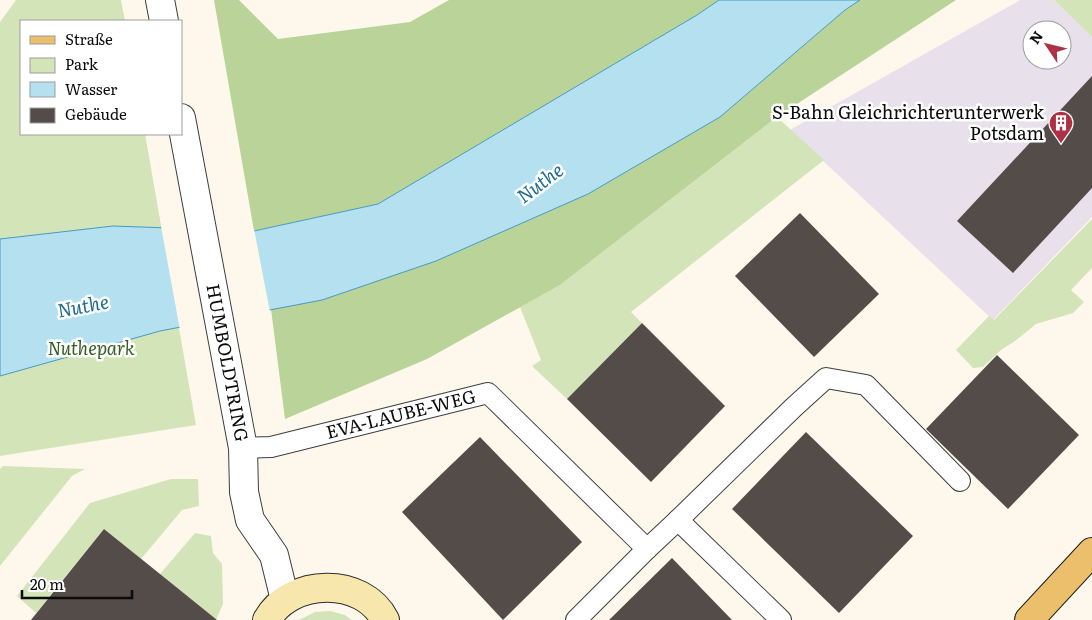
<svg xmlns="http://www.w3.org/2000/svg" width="1092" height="620" viewBox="0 0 1092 620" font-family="Literata,serif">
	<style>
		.industrial { fill: #e8e0ea; fill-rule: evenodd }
		.green { fill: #d4e4b9 }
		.forest { fill: #bad399 }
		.water { fill: #b5e0f0; stroke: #429cc0 }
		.pier { fill: #fdf8eb }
		.building { fill: #534c49 }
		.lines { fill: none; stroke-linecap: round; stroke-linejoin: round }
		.lane-casing { stroke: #3e3e3e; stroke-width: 22 }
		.street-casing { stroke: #3e3e3e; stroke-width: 30 }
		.secondary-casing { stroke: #2d2d2d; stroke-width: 30 }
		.primary-casing { stroke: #1c1c1c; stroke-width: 30 }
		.lane { stroke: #fff; stroke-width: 20 }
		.street { stroke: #fff; stroke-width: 28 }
		.secondary { stroke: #f8e7ac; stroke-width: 28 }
		.primary { stroke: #ecbf6d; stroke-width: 28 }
		.labels { text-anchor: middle; stroke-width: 5; stroke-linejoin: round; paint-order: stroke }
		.poi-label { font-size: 18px; fill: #0b0b0b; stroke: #fff; text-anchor: end }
		.park-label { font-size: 18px; font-style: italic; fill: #355d22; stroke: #fff }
		.street-label { font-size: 18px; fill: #0b0b0b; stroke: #fff }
		.water-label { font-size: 19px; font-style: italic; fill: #216c91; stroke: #fff }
	</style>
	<rect width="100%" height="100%" fill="#fdf8eb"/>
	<!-- industrial -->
	<path class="industrial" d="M1020 0H1054L1092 37V217L993 320 790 130ZM1032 30H1062V60H1032Z"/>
	<!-- green -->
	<path class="green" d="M16 0H121L125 21H21V134H145L196 425 0 456V22Z
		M1054 0H1092V37Z
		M777 117 824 160 631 312 642 323 567 399 532 366 541 360 520 307 560 285Z
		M1092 219V268L1071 290 1084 302 1073 313 1036 324 1015 341 1001 350 983 367 973 368 956 350 989 316 994 320Z
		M3 466 85 469 72 476 0 566V469Z
		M171 479H198L199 506 182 510 141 559 104 529 36 613 17 596 90 503Z
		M195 533 211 536 213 553 222 564 223 604 216 620 160 574Z
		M330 611 345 615 352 620H299L315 612Z"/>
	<!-- forest -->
	<path class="forest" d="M214 0H239L278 39 410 22 449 0H719L697 15 378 204 254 231Z
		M860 0H956L777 117 560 285 427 359 285 419 271 309 322 300 435 261 588 194 720 117 845 10Z"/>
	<!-- water -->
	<path class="water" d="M719 0H860L845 10 720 117 588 194 436 261 322 300 160 331 0 376V239L113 226 254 231 378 204 697 15Z"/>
	<!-- pier -->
	<path class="pier" d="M161 226 254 229 270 312 180 330Z"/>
	<!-- building -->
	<path class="building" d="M1092 76V188L1013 273 957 221Z
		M800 213 879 294 814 357 735 276Z
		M642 323 725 406 651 482 567 399Z
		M997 355 1079 435 1008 509 926 429Z
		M806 432 913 536 839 613 732 509Z
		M480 437 582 542 503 620 402 512Z
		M104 529 160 574 217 620H31Z
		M672 558 732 620H609Z"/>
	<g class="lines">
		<defs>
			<g id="lane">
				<path id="s1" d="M243 448 271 447 488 393 647 549 678 520 781 620"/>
				<path d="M678 520 794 407 826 378 866 385 960 481"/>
				<path d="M576 620 647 549"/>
			</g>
			<g id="street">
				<path d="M160 0 164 21"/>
				<path id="s2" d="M181 118 243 448 244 492 250 520 274 555 285 600"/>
			</g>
			<path id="secondary" d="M267 620C290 578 363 576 385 620"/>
			<path id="primary" d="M1029 620 1092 552"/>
		</defs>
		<!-- lane casing -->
		<use href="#lane" class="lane-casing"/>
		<!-- street casing -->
		<use href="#street" class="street-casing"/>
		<!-- secondary casing -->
		<use href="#secondary" class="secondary-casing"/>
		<!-- primary casing -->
		<use href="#primary" class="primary-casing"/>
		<!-- lane -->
		<use href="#lane" class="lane"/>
		<!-- street -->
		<use href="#street" class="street"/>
		<!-- secondary -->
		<use href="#secondary" class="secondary"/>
		<!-- primary -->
		<use href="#primary" class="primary"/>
	</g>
	<!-- icons -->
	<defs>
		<symbol id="building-pin" viewBox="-11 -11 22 30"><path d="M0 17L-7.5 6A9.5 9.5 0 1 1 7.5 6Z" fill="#ae3044" stroke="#fff"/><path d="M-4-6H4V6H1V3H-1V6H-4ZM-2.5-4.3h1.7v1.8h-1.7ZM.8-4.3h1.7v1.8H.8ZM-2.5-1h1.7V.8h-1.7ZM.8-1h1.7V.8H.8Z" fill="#fff"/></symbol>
	</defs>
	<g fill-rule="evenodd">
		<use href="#building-pin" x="1047" y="109" width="28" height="38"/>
	</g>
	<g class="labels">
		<!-- poi labels -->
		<g class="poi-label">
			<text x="1044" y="119">S-Bahn Gleichrichterunterwerk<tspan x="1044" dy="21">Potsdam</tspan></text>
		</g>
		<!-- park labels -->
		<g class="park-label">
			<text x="91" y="355">Nuthepark</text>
		</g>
		<!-- street labels -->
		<g class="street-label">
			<text dy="6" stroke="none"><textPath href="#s2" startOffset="249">HUMBOLDTRING</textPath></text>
			<text dy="6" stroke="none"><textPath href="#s1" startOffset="162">EVA-LAUBE-WEG</textPath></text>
		</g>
		<!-- water labels -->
		<g class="water-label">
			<text transform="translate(540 183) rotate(-37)" y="7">Nuthe</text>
			<text transform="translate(83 306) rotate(-11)" y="7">Nuthe</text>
		</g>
	</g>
	<!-- legend -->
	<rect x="20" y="20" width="162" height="115" fill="#ffffff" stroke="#9d9d9d"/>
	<rect x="30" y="36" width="25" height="8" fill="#ecbf6d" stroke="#9d9d9d"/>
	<text x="65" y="45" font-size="15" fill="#0b0b0b">Straße</text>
	<rect x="30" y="58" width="25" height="15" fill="#d4e4b9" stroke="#9d9d9d"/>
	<text x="65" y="70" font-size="15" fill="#0b0b0b">Park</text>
	<rect x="30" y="82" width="25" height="15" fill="#b5e0f0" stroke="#9d9d9d"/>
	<text x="65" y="95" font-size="15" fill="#0b0b0b">Wasser</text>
	<rect x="30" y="108" width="25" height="15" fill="#534c49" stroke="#9d9d9d"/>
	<text x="65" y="120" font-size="15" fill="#0b0b0b">Gebäude</text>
	<!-- north arrow -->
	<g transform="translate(1047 45) rotate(305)"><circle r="24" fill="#ffffff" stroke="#9d9d9d"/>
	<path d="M0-4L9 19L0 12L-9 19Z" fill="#ae3044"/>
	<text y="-8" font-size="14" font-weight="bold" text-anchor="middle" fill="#0b0b0b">N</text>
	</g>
	<!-- scale -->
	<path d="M22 590v8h110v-8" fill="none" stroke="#0b0b0b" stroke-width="2.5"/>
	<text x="30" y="590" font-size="15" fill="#0b0b0b" stroke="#ffffff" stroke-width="4" paint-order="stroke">20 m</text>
</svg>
